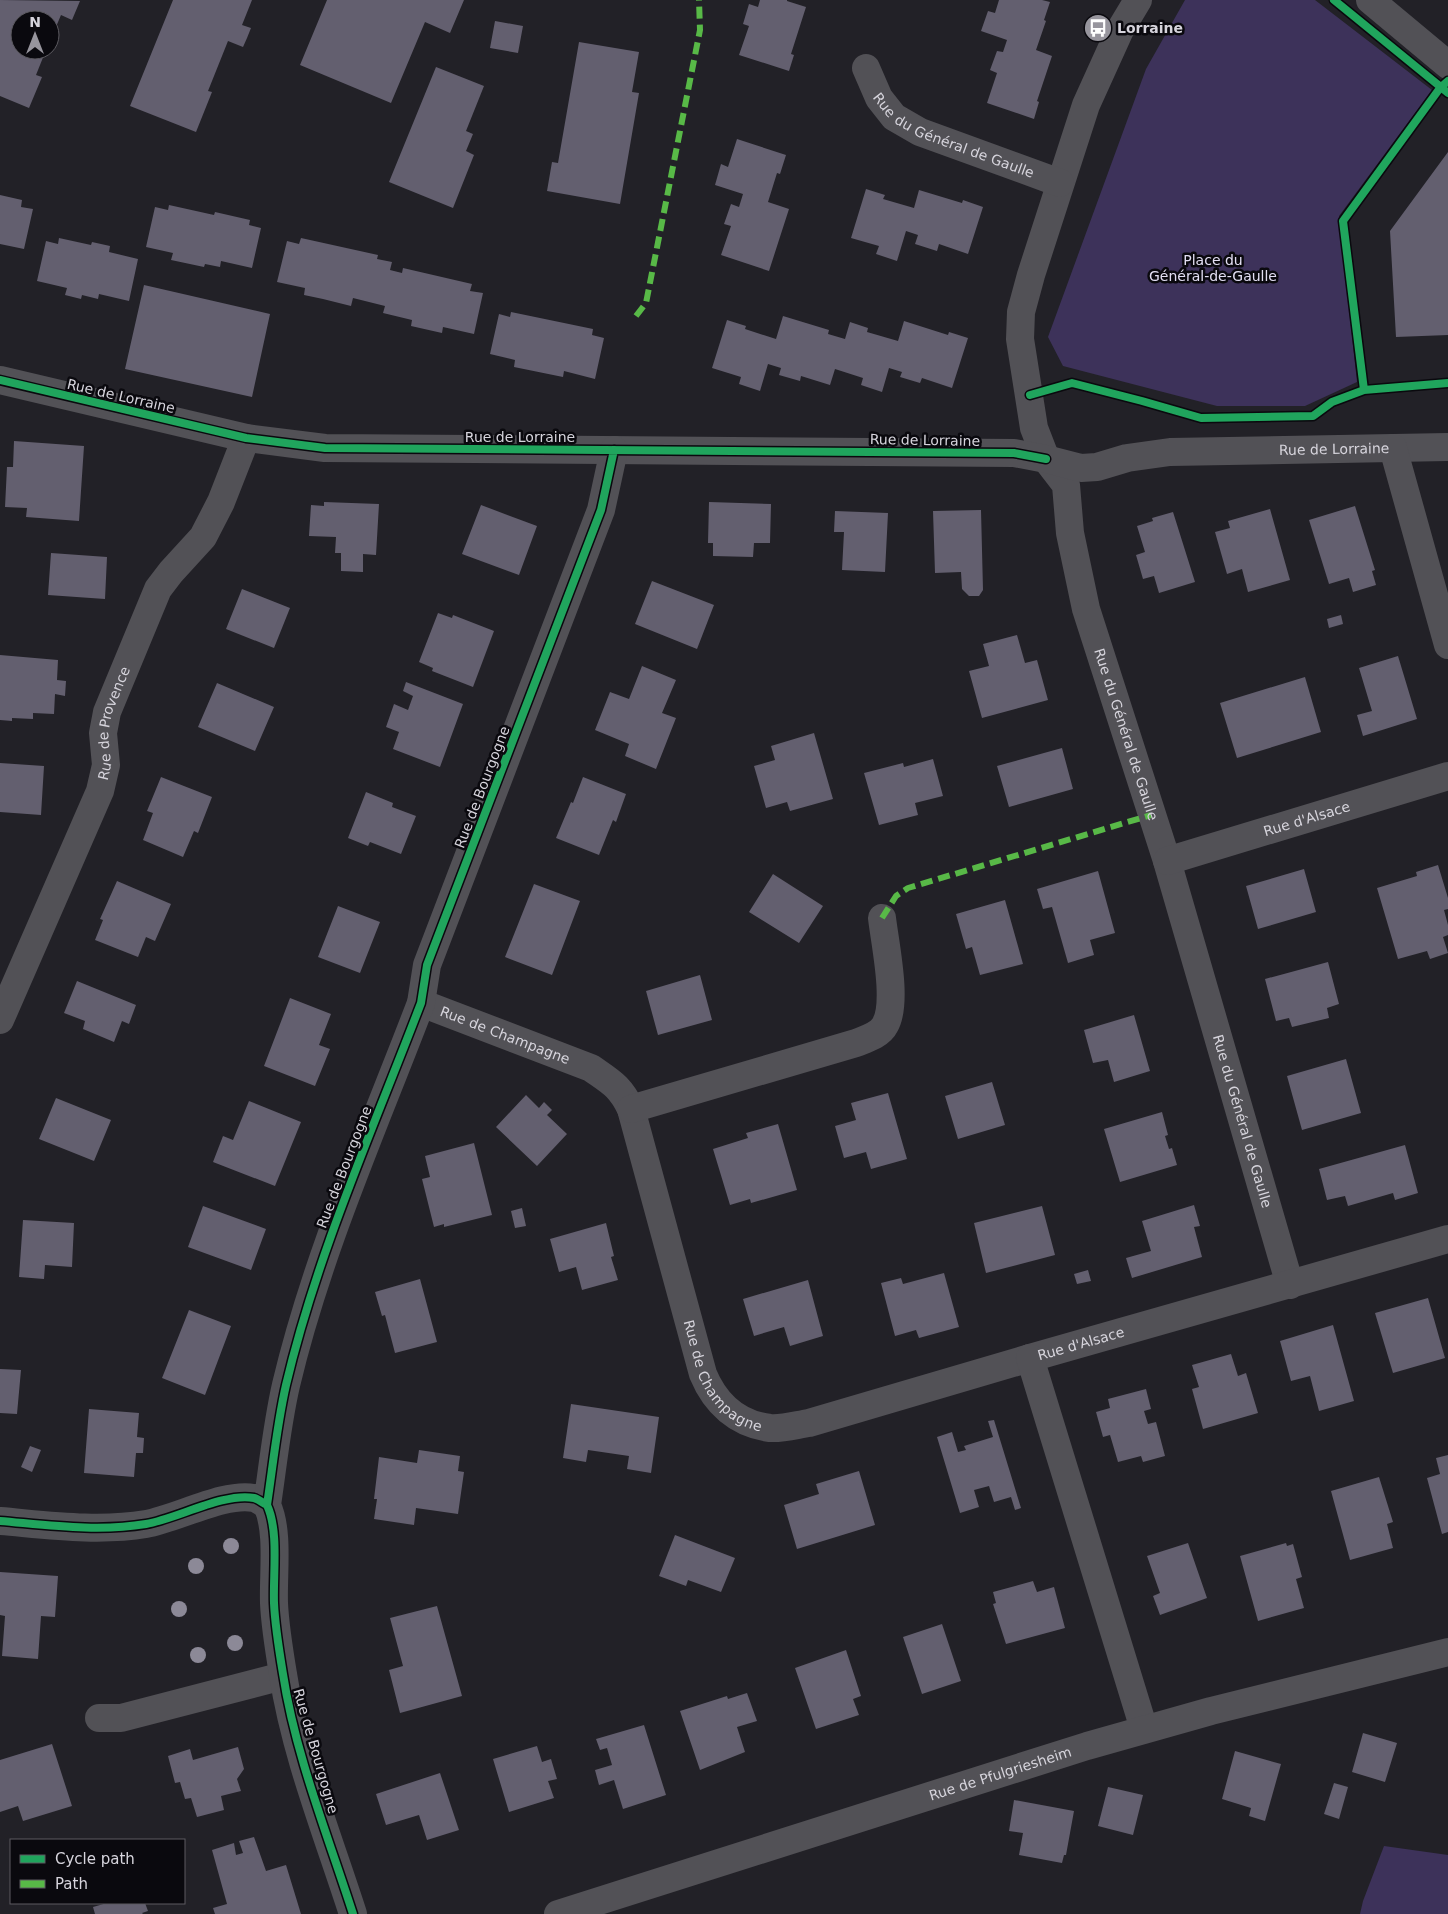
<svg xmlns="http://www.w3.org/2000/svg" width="1448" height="1914" viewBox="0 0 1448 1914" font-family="'DejaVu Sans',sans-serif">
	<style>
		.green { fill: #3d325a }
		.building { fill: #635f6f }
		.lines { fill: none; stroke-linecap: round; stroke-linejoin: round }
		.minor { stroke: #525156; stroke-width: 28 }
		.secondary { stroke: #525156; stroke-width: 28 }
		.quiet { stroke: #58b947; stroke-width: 6; stroke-dasharray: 12 6; stroke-linecap: butt }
		.cycleway-casing { stroke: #0a090e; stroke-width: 11 }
		.cycleway { stroke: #20a55d; stroke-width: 8 }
		.tree { fill: #8c8997 }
		.labels { text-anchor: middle; stroke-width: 5; stroke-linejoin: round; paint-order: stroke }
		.poi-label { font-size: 14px; font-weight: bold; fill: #d6d4dc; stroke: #0a090e; text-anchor: start }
		.street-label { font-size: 14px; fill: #d6d4dc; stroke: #0a090e }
		.park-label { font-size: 14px; fill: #e2def2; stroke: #0a090e }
	</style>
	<rect width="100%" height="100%" fill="#222127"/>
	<!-- green -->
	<path class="green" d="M1185 0H1315L1432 90 1339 216 1357 382 1305 406H1217L1063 366 1048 337 1146 69Z
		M1384 1846 1448 1855V1914H1360L1363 1901Z"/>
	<!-- building -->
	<path class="building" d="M0 0 80 1 72 20 61 15 50 41V20H20V50H46L36 75 42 77 29 108 0 96Z
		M173 0H252L242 25 251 28 247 38 243 47 228 41 208 91 212 92 196 132 130 106Z
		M327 0H464L450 33 425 22 391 103 300 65Z
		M760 0H787V1L806 7 791 54 794 55 789 71 739 55 749 26 743 24 749 4 758 7Z
		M999 0H1042L1050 2 1044 20 1046 21 1036 50 1052 56 1037 101 1039 102 1034 119 987 103 997 73 990 70 997 51 1003 52 1007 40 981 31 988 11 995 13Z
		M495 21 523 26 518 53 490 48Z
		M579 42 639 52 632 92 639 93 620 204 547 191 552 162 558 163Z
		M436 67 484 86 466 131 473 134 466 151 474 155 453 208 389 182Z
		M737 139 786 155 780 174 777 173 768 202 789 209 769 271 721 255 731 226 724 224 731 204 739 207 743 194 715 185 721 164 728 167Z
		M1448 152V335L1396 337 1390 231Z
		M866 189 885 195 883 199 914 208 919 190 962 203 963 200 983 207 968 254 939 244 937 251 915 244 918 235 906 231 897 261 876 254 879 246 851 238Z
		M0 195 22 200 21 207 33 209 24 249 0 244Z
		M169 205 214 215 215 212 250 220 249 225 261 228 252 268 221 261 220 267 205 264 204 267 171 260 173 253 146 247 155 207 168 210Z
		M59 238 91 245 92 242 110 246 109 252 138 259 129 301 99 294 98 299 82 295 81 299 65 295 67 288 37 281 46 241 58 244Z
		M301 238 378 255 377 259 392 262 390 270 402 273 403 268 472 284 470 291 483 293 474 334 443 327 442 333 411 326 412 320 383 313 385 306 353 298 351 306 323 299 304 295 305 288 277 282 287 241 299 244Z
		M144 285 270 314 252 397 125 369Z
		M511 312 593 329 592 335 604 338 595 379 564 371 563 377 514 367 515 360 490 354 499 314 510 317Z
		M783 316 829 330 828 334 845 339 850 322 868 328 867 332 898 341 904 321 948 335 949 332 968 338 952 388 922 378 920 383 900 377 902 372 889 368 882 392 861 385 863 378 835 369 830 385 801 376 800 381 779 375 781 368 768 364 760 391 739 384 741 377 712 368 727 320 746 326 745 329 776 339Z
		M14 441 84 446 79 521 26 517 27 508 5 507 7 467H13Z
		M324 502 379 504 376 555 363 554V572L341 571V553H335L336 537 309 536 311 505 324 506Z
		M709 502 771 504 770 543H754L753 557 713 556V543H708Z
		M481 505 537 526 519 575 462 554Z
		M1355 506 1375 570 1372 571 1376 585 1353 592 1349 578 1329 584 1309 520Z
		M1270 509 1290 580 1248 592 1242 569 1227 574 1215 532 1230 528 1228 521Z
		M981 510 983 590 979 596H969L962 589 961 572 935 573 933 511Z
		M835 511 888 513 885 572 842 570 844 532H834Z
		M1173 512 1195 582 1159 593 1154 576 1143 579 1136 555 1145 552 1137 526 1153 521 1152 518Z
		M51 553 107 557 105 599 48 595Z
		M652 581 714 605 697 649 635 624Z
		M242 589 290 608 274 648 226 629Z
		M438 613 452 618 453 615 494 631 473 687 432 671 433 668 419 662Z
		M1341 615 1343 624 1329 628 1327 619Z
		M1017 635 1025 663 1037 660 1048 700 982 718 969 671 989 666 983 644Z
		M0 655 58 660 57 680 66 681 65 696 55 694 54 714 33 713V719L12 718V721L0 720Z
		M1398 656 1417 719 1363 736 1357 715 1372 711 1359 668Z
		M642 666 676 680 662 713 676 718 656 769 625 756 629 744 595 730 610 692 629 699Z
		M1305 677 1321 732 1237 758 1220 703Z
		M406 682 463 704 440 767 393 749 399 732 386 727 394 704 408 710 413 696 403 691Z
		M217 683 274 707 255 751 198 727Z
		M814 733 833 799 790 811 787 802 766 808 754 766 775 760 771 746Z
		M1062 748 1073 789 1009 807 997 766Z
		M933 759 943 796 915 803 918 815 879 825 864 773 903 763 904 767Z
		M0 763 44 766 41 815 0 812Z
		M161 777 212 797 198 833 194 831 183 857 143 840 153 813 147 811Z
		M583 777 626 794 616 822 613 820 599 855 556 838 571 802 573 803Z
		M366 792 393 803 392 807 416 816 401 854 370 842 368 846 348 838Z
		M1438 865 1448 898V909L1444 910 1448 925V935L1443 937 1448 953 1430 959 1427 951 1398 959 1377 888 1417 876 1416 872Z
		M1304 869 1316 912 1258 929 1246 886Z
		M1098 871 1115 933 1090 940 1094 955 1068 963 1052 907 1043 909 1037 889Z
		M773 874 823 906 799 943 749 912Z
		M117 881 171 904 155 941 146 937 138 957 95 940 103 920 100 919Z
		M534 884 580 901 552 975 505 957Z
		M1005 900 1023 964 980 975 972 947 966 949 956 914Z
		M338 906 380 922 360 973 318 957Z
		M1328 962 1339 1004 1327 1008 1329 1018 1292 1027 1289 1018 1276 1021 1265 979Z
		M700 975 712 1020 658 1035 646 991Z
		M77 981 136 1005 129 1024 122 1021 114 1042 83 1029 85 1021 64 1013Z
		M290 998 331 1014 319 1045 330 1049 315 1086 264 1066Z
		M1134 1015 1150 1071 1114 1082 1108 1060 1093 1063 1084 1030Z
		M1346 1059 1361 1113 1302 1130 1287 1076Z
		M992 1082 1005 1125 958 1139 945 1096Z
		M888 1093 907 1159 871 1169 866 1152 844 1158 835 1126 856 1120 851 1103Z
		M526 1095 539 1108 544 1102 552 1110 547 1115 567 1134 537 1166 496 1127Z
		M56 1098 111 1120 94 1161 39 1139Z
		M249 1101 301 1122 275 1186 213 1162 223 1136 233 1140Z
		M1162 1112 1168 1135 1165 1136 1169 1149 1172 1148 1177 1165 1120 1182 1104 1129Z
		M778 1124 797 1190 751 1203 750 1199 730 1205 713 1149 748 1138 746 1133Z
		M474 1143 492 1215 444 1227V1224L434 1227 422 1179 430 1177 425 1156Z
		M1405 1145 1418 1193 1395 1200 1393 1193 1348 1206 1345 1196 1327 1200 1319 1169Z
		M1194 1205 1200 1226 1194 1227 1202 1257 1132 1278 1126 1258 1151 1251 1142 1221Z
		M203 1206 266 1229 251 1270 188 1247Z
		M1042 1206 1055 1255 986 1273 974 1223Z
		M522 1208 526 1226 515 1228 511 1211Z
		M23 1220 74 1223 72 1267 45 1265 44 1279 19 1277Z
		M606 1223 614 1256 611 1257 618 1280 582 1290 576 1267 559 1272 550 1239Z
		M1088 1270 1091 1281 1077 1284 1074 1274Z
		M944 1273 959 1327 919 1338 916 1330 895 1336 881 1283 901 1278 903 1284Z
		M420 1279 437 1342 395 1353 385 1315 382 1316 375 1292Z
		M808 1280 823 1336 790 1346 784 1327 754 1336 743 1299Z
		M1428 1298 1445 1358 1393 1373 1375 1313Z
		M189 1310 231 1326 205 1395 162 1378Z
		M1333 1325 1354 1401 1319 1411 1310 1376 1291 1381 1280 1341Z
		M1231 1354 1238 1376 1246 1373 1258 1413 1203 1429 1192 1389 1199 1387 1192 1365Z
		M0 1369 21 1370 17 1414 0 1413Z
		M1146 1389 1151 1409 1144 1411 1148 1424 1156 1422 1165 1456 1143 1462 1141 1456 1118 1462 1110 1435 1103 1437 1096 1412 1110 1408 1108 1399Z
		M571 1404 659 1417 651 1473 627 1469 629 1456 588 1450 586 1462 563 1458Z
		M89 1409 139 1413 137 1437 144 1438 143 1453H136L134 1477 84 1473Z
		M994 1420 1021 1508 1015 1510 1011 1497 994 1502 989 1486 974 1490 979 1507 960 1513 937 1437 952 1432 958 1452 966 1450 964 1446 993 1437 988 1421Z
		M30 1446 41 1450 32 1472 21 1467Z
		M419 1450 460 1456 458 1471 464 1472 458 1514 416 1508 414 1525 374 1519 377 1499H374L379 1457 417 1463Z
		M1448 1455V1532L1442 1534 1427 1478 1440 1474 1436 1458Z
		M859 1471 875 1525 797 1549 784 1505 819 1494 816 1484Z
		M1379 1477 1393 1522 1387 1524 1393 1548 1350 1560 1331 1491Z
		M675 1535 735 1558 721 1592 688 1580 686 1586 659 1576Z
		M1188 1543 1207 1598 1160 1615 1153 1596 1160 1593 1147 1556Z
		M1286 1543 1287 1546 1293 1544 1302 1577 1296 1579 1304 1608 1258 1621 1240 1556Z
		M0 1572 58 1576 55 1617 41 1616 38 1659 2 1656 5 1616 0 1615Z
		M1033 1581 1037 1592 1054 1587 1065 1628 1006 1644 993 1604 996 1603 993 1592Z
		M437 1606 462 1696 400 1713 389 1670 403 1666 390 1618Z
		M942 1624 961 1681 922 1694 903 1637Z
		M846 1650 861 1696 853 1699 859 1715 816 1729 795 1668Z
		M747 1693 757 1721 737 1727 745 1752 700 1770 680 1711 727 1696 728 1699Z
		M644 1725 666 1795 623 1809 614 1780 599 1785 595 1770 612 1765 607 1748 600 1750 596 1739Z
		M1363 1733 1397 1743 1385 1782 1352 1772Z
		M52 1744 72 1806 23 1821 18 1806 0 1812V1760Z
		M537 1746 542 1762 551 1759 557 1779 548 1781 554 1798 509 1812 493 1759Z
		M238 1747 244 1769 237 1779 241 1791 221 1796 224 1810 197 1817 191 1798 185 1799 180 1782 175 1783 168 1756 190 1749 193 1760Z
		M1235 1751 1281 1764 1265 1821 1249 1816 1251 1808 1222 1799Z
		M440 1773 459 1830 427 1840 419 1815 386 1825 376 1794Z
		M1334 1783 1348 1787 1339 1819 1324 1814Z
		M1108 1787 1143 1795 1133 1835 1098 1826Z
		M1014 1800 1074 1811 1066 1855H1064L1062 1863 1019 1855 1023 1833 1009 1831Z
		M254 1837 266 1871 286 1865 301 1914H215L213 1908 227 1904 212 1850 234 1843 236 1855 243 1853 239 1841Z
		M107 1903H145L148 1911 142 1913 143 1914H95L93 1907Z"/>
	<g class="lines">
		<!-- minor -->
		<g class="minor">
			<path id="s1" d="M1138 0 1120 30 1086 105 1031 275 1021 312 1020 339 1034 428 1046 459 1066 485 1070 533 1086 609 1167 861 1290 1285"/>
			<path d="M1370 0 1448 65"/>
			<path id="s2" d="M866 68 879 98 894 117 920 132 1060 183"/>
			<path id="s3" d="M0 380 246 438 325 448 1014 453 1046 459 1081 468 1097 467 1127 458 1170 452 1448 447"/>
			<path d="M1393 448 1448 645"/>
			<path id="s4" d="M1167 861 1448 776"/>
			<path id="s5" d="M421 1003 591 1068C611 1082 620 1086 631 1109L703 1374C715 1403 737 1424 770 1428 782 1429 796 1425 809 1423L1030 1358 1448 1239"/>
			<path id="s6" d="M0 1020 100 791 106 765 103 733 107 712 158 589 171 572 203 537 221 502 246 438"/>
			<path d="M631 1109 856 1043C866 1039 880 1035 885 1025 898 1003 885 944 882 918"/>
			<path d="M1030 1358 1144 1729"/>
			<path d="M0 1521C48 1525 98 1532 146 1524 176 1519 225 1492 254 1498 258 1499 263 1503 267 1505"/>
			<path d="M99 1718H121L283 1676"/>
			<path d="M353 1914C328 1836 295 1754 283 1674 279 1650 275 1626 274 1603 273 1573 279 1531 267 1505 273 1465 277 1424 286 1385 317 1254 373 1129 421 1003L427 965 601 510 614 450"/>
		</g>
		<!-- secondary -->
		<path class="secondary" id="s7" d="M558 1914 1087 1746 1211 1711 1448 1652"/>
		<!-- quiet -->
		<path class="quiet" d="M636 316 646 303 700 30 699 0
			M882 918 896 896 908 888 1151 815"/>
		<defs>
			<path id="cycleway" d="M1334 0 1448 93
				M0 380 246 438 325 448 1014 453 1046 459
				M1364 390 1343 221 1440 88 1448 81
				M1030 395 1072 383 1142 401 1201 418 1313 416 1332 402 1364 390 1448 383
				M0 1521C48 1525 98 1532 146 1524 176 1519 225 1492 254 1498 258 1499 263 1503 267 1505
				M353 1914C328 1836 295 1754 283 1674 279 1650 275 1626 274 1603 273 1573 279 1531 267 1505 273 1465 277 1424 286 1385 317 1254 373 1129 421 1003L427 965 601 510 614 450"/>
		</defs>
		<!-- cycleway casing -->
		<use href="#cycleway" class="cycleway-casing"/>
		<!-- cycleway -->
		<use href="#cycleway" class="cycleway"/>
	</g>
	<!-- trees -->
	<g class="tree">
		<circle cx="231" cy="1546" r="8"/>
		<circle cx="196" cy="1566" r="8"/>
		<circle cx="179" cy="1609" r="8"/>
		<circle cx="235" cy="1643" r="8"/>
		<circle cx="198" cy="1655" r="8"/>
	</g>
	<!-- icons -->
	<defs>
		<symbol id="bus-disc" viewBox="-11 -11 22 22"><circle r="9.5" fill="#97959d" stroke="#0a090e"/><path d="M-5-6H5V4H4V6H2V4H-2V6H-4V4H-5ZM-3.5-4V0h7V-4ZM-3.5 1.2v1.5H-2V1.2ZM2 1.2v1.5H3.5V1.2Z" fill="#fff"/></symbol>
	</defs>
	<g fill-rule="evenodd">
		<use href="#bus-disc" x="1082" y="12" width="32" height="32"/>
	</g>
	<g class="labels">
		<!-- poi labels -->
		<g class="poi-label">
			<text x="1117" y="33">Lorraine</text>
		</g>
		<!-- street labels -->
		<g class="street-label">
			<text dy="5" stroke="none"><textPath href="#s2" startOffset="118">Rue du Général de Gaulle</textPath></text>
			<text transform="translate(121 396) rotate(13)" y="5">Rue de Lorraine</text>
			<text x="520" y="442">Rue de Lorraine</text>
			<text transform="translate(925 440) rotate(1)" y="5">Rue de Lorraine</text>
			<text dy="5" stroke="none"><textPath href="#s3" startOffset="1345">Rue de Lorraine</textPath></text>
			<text dy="5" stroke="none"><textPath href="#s6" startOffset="320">Rue de Provence</textPath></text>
			<text dy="5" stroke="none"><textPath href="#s1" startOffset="775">Rue du Général de Gaulle</textPath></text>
			<text transform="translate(482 787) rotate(-69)" y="5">Rue de Bourgogne</text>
			<text dy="5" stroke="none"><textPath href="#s4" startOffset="146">Rue d'Alsace</textPath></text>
			<text dy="5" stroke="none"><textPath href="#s5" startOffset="90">Rue de Champagne</textPath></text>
			<text dy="5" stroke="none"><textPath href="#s1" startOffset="1179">Rue du Général de Gaulle</textPath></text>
			<text transform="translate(344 1167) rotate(-69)" y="5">Rue de Bourgogne</text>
			<text dy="5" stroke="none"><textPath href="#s5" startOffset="928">Rue d'Alsace</textPath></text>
			<text dy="5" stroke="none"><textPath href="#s5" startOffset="528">Rue de Champagne</textPath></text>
			<text transform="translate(316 1751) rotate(74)" y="5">Rue de Bourgogne</text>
			<text dy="5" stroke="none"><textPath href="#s7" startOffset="464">Rue de Pfulgriesheim</textPath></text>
		</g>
		<!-- park labels -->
		<g class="park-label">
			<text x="1213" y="265">Place du<tspan x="1213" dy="16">Général-de-Gaulle</tspan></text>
		</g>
	</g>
	<!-- legend -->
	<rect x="10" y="1839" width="175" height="65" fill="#0a090e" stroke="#5c5a60"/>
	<rect x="20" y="1855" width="25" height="8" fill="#20a55d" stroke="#5c5a60"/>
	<text x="55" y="1864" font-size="15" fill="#d6d4dc">Cycle path</text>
	<rect x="20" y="1880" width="25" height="8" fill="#58b947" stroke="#5c5a60"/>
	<text x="55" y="1889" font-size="15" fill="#d6d4dc">Path</text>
	<!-- north arrow -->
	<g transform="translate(35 35)"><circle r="24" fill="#0a090e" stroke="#5c5a60"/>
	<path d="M0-4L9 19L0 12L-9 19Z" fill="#97959d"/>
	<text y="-8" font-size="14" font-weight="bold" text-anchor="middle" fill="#d6d4dc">N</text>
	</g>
</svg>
